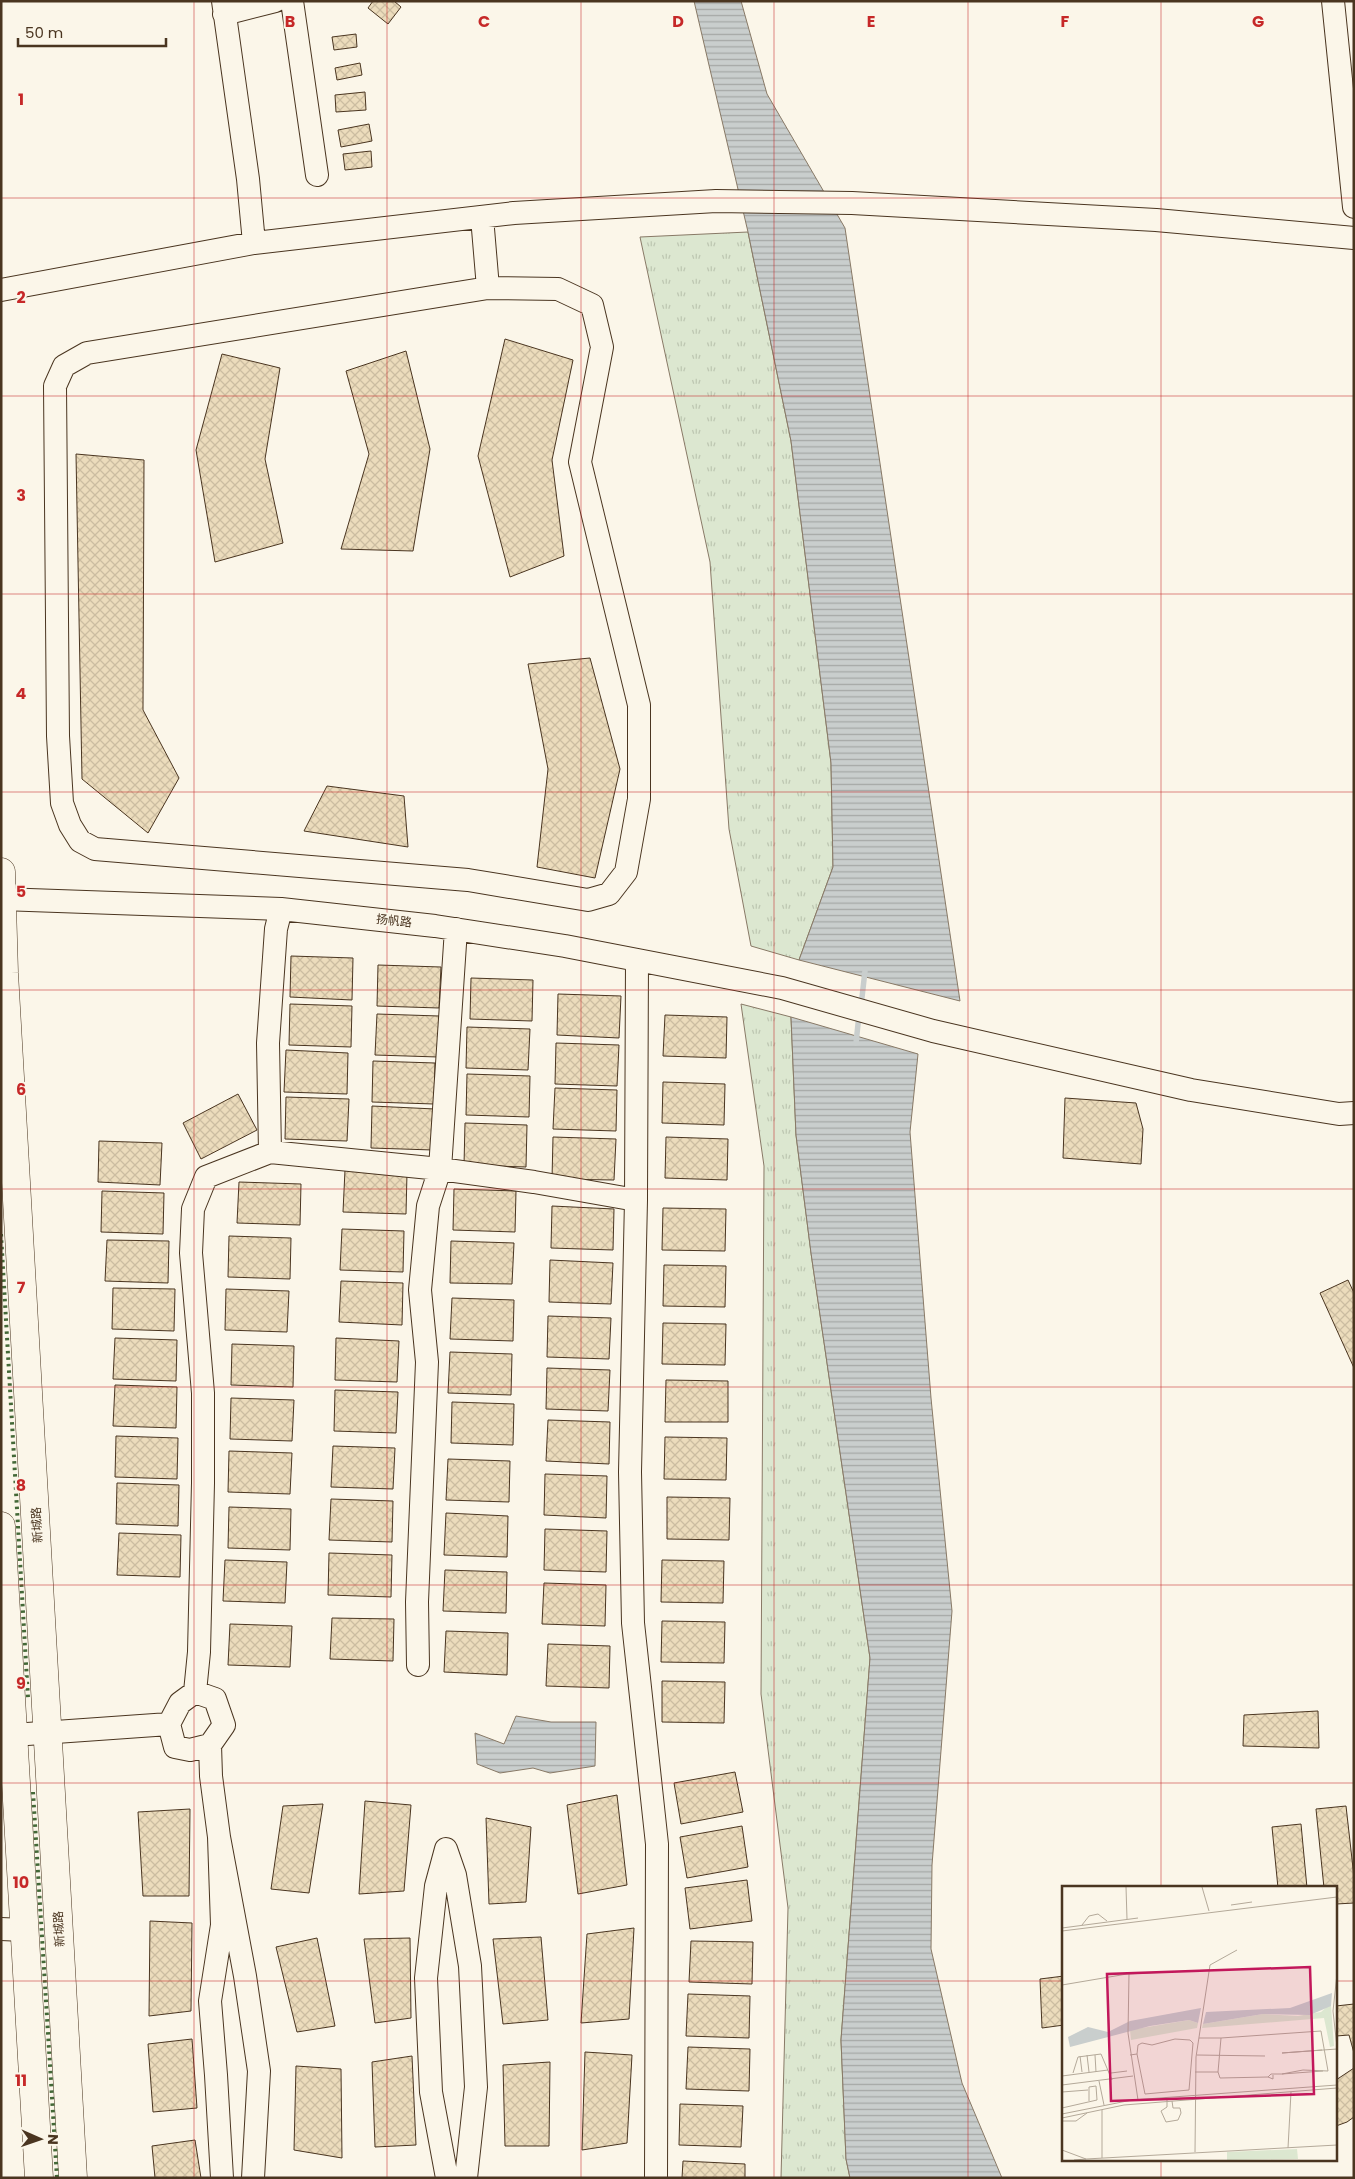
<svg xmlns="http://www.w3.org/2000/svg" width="1355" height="2179" viewBox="0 0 1355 2179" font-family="Poppins,'Noto Sans SC',sans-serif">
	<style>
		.park { fill: url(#park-tufts); stroke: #887966 }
		.water { fill: url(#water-rules); stroke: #887966 }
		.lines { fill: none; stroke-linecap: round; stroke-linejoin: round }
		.stream { stroke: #c9cecd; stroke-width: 5.5 }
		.building { fill: url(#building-cross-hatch); stroke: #4a3520 }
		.minor-casing { stroke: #4a3520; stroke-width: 24 }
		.major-casing { stroke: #4a3520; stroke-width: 29 }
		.minor { stroke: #fbf6e9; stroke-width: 22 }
		.major { stroke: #fbf6e9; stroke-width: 28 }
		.hedge { stroke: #436837; stroke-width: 4; stroke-dasharray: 2.5 4; stroke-linecap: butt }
		.grid { fill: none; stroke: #c62828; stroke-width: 1; stroke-opacity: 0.55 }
		.labels { text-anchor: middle; stroke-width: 4; stroke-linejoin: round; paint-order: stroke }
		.street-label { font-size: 12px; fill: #4a3520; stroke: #fbf6e9 }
		.inset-road { fill: none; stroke: #b4a999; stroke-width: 1 }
		.view { fill: #c2185b; fill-opacity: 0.15; stroke: #c2185b; stroke-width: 2.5 }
		.inset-edge { fill: none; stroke: #4a3520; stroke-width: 2.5 }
		.grid-label { font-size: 16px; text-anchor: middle; font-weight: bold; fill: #c62828; stroke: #fbf6e9; stroke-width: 4; stroke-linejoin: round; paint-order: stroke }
	</style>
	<defs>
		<pattern id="park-tufts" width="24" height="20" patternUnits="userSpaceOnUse" patternTransform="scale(1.25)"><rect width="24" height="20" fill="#dce7d0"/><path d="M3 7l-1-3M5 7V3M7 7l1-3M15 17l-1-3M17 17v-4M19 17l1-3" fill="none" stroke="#bec7b2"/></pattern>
		<pattern id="water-rules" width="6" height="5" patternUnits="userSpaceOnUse" patternTransform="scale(1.25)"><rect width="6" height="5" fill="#c9cecd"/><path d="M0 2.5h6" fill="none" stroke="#a5a8a6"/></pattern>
		<pattern id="building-cross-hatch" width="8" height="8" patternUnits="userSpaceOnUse" patternTransform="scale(1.25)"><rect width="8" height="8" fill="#ecdcbc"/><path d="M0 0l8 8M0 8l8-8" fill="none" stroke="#ccbda1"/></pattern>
	</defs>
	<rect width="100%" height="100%" fill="#fbf6e9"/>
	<!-- park -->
	<path class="park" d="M748 232 791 441 831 763 833 867 799 960 751 946 729 829 710 562 640 237Z
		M741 1004 791 1017 796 1135 811 1253 870 1658 841 2040 846 2159 850 2178H781L788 1908 761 1694 764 1166Z"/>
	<!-- water -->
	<path class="water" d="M694 1H741L767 94 845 228 960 1001 799 960 833 867 831 763 791 441 748 232Z
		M791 1017 918 1054 910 1132 931 1398 952 1611 932 1865 931 1949 962 2083 1002 2178H850L846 2159 841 2040 870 1658 811 1253 796 1135Z
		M516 1716 551 1722H596L595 1766 550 1773 533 1768 500 1773 477 1764 475 1733 504 1744Z"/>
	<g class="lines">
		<!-- stream -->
		<path class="stream" d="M861 1006 865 971
			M856 1043 859 1015"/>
	</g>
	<!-- building -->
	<path class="building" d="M373 1H394L401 7 388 24 368 8Z
		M356 34 357 47 334 50 332 37Z
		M360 63 362 75 337 80 335 68Z
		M365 92 366 110 336 112 335 95Z
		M369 124 372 141 341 147 338 130Z
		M371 151 372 167 345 170 343 154Z
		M505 339 573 360 552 460 564 556 510 577 478 456Z
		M406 351 430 449 413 551 341 549 369 454 346 371Z
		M222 354 280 368 265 459 283 543 215 562 196 450Z
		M76 454 144 460 143 710 179 778 148 833 82 779Z
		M590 658 620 769 595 878 537 867 548 769 528 664Z
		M327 786 404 796 408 847 304 831Z
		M291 956 353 958 352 1000 290 997Z
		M378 965 441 967 439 1008 377 1006Z
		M471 978 533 980 532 1021 470 1019Z
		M558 994 621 996 619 1038 557 1035Z
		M290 1004 352 1006 351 1047 289 1045Z
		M377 1014 439 1016 438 1057 375 1055Z
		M665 1015 727 1017 726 1058 663 1056Z
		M467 1027 530 1029 528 1070 466 1068Z
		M556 1043 619 1045 617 1086 555 1084Z
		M286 1050 348 1053 347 1094 284 1092Z
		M373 1061 435 1063 434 1104 372 1102Z
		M467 1074 530 1076 529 1117 466 1115Z
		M663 1082 725 1084 724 1125 662 1123Z
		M555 1088 617 1090 616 1131 553 1129Z
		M238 1094 257 1130 201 1159 183 1123Z
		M286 1097 349 1099 347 1141 285 1139Z
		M1065 1098 1136 1103 1143 1129 1141 1164 1063 1158Z
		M372 1106 435 1109 433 1150 371 1148Z
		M465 1123 527 1125 526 1167 464 1165Z
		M553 1137 616 1139 614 1180 552 1179Z
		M666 1137 728 1139 727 1180 665 1178Z
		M99 1141 162 1143 160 1185 98 1182Z
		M345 1170 407 1173 406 1214 343 1212Z
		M239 1182 301 1184 300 1225 237 1223Z
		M454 1189 516 1191 515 1232 453 1230Z
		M102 1191 164 1193 163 1234 101 1232Z
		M552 1206 614 1209 613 1250 551 1248Z
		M663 1208 726 1209 725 1251 662 1250Z
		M342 1229 404 1231 403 1272 340 1270Z
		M229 1236 291 1238 290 1279 228 1277Z
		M107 1240 169 1241 168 1283 105 1281Z
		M451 1241 514 1243 512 1284 450 1283Z
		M550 1260 613 1263 611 1304 549 1302Z
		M664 1265 726 1266 725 1307 663 1306Z
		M1348 1280 1354 1293V1368L1320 1293Z
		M341 1281 403 1283 402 1325 339 1322Z
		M113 1288 175 1289 174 1331 112 1329Z
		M226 1289 289 1291 287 1332 225 1330Z
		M452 1298 514 1300 513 1341 450 1339Z
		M548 1316 611 1318 609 1359 547 1357Z
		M663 1323 726 1324 725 1365 662 1364Z
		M115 1338 177 1340 176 1381 113 1379Z
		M336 1338 399 1341 397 1382 335 1380Z
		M232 1344 294 1346 293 1387 231 1385Z
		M450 1352 512 1354 511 1395 448 1393Z
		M547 1368 610 1370 608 1411 546 1409Z
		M666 1380 728 1381V1422H665Z
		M115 1385 177 1387 176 1428 113 1426Z
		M335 1390 398 1392 396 1433 334 1431Z
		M231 1398 294 1400 292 1441 230 1439Z
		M452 1402 514 1404 513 1445 451 1443Z
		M548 1420 610 1422 609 1464 546 1461Z
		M116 1436 178 1438 177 1479 115 1477Z
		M665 1437 727 1438 726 1480 664 1479Z
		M333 1446 395 1448 393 1489 331 1487Z
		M229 1451 292 1453 290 1494 228 1492Z
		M448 1459 510 1461 509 1502 446 1500Z
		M545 1474 607 1476 606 1518 544 1515Z
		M117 1483 179 1485 178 1526 116 1524Z
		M667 1497 730 1498 729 1540 667 1539Z
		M331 1499 393 1501 392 1542 329 1540Z
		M229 1507 291 1509 290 1550 228 1548Z
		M446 1513 508 1516 507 1557 444 1555Z
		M545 1529 607 1531 606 1572 544 1570Z
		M119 1533 181 1535 180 1577 117 1575Z
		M329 1553 392 1555 391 1597 328 1595Z
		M225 1560 287 1562 285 1603 223 1601Z
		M662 1560 724 1561 723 1603 661 1602Z
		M445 1570 507 1572 506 1613 443 1611Z
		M544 1583 606 1585 605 1626 542 1624Z
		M332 1618 394 1619 393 1661 330 1659Z
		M662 1621 725 1622 724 1663 661 1662Z
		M230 1624 292 1626 290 1667 228 1665Z
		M446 1631 508 1633 507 1675 444 1672Z
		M548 1644 610 1646 609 1688 546 1686Z
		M662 1681 725 1682 724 1723 662 1722Z
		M1318 1711 1319 1748 1243 1746 1244 1715Z
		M735 1772 743 1812 681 1824 674 1783Z
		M617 1795 627 1885 578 1894 567 1805Z
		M365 1801 411 1805 404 1891 359 1894Z
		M323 1804 309 1893 271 1889 283 1806Z
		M1346 1806 1354 1877V1903L1336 1904V1888H1324L1316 1809Z
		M190 1809 189 1896H143L138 1812Z
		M486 1818 531 1827 526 1902 489 1904Z
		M1301 1824 1307 1888H1278L1272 1827Z
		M742 1826 748 1867 687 1878 680 1837Z
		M747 1880 752 1921 690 1929 685 1888Z
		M150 1921 192 1923 191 2011 149 2016Z
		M634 1928 629 2019 581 2023 587 1934Z
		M541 1937 548 2020 503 2024 493 1939Z
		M317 1938 335 2026 297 2032 276 1947Z
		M410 1938 411 2018 375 2023 364 1939Z
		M691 1941 753 1942 752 1984 689 1982Z
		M1064 1976V2025L1042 2028 1040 1979Z
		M688 1994 750 1996 749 2038 686 2036Z
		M1354 2004V2053L1349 2035 1336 2036V2006Z
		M192 2039 197 2108 153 2112 148 2044Z
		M688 2047 750 2049 749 2091 686 2089Z
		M585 2052 632 2055 627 2143 582 2150Z
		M412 2056 416 2145 375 2147 372 2062Z
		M550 2062 549 2146H505L503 2065Z
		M296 2066 341 2069 342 2158 294 2150Z
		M1354 2068V2117L1347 2122 1336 2126V2080Z
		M680 2104 743 2106 741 2147 679 2145Z
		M195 2140 201 2178H155L152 2146Z
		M683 2161 745 2164V2178H682Z"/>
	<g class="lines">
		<defs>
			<path id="minor" d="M223 1 248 179 254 243
				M292 1 317 175
				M1333 1 1354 207
				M224 14 275 1
				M482 217 488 288 558 289 592 305 602 347 580 462 639 705V799L626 872 609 894 588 900 468 880 95 849 80 841 70 825 62 803 58 736 55 386 64 366 87 353 488 288
				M1 290 254 243 514 213 716 201 852 203 1156 220 1354 238
				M1 899 281 909 435 926 565 946 782 988 933 1031 1191 1090 1339 1114 1354 1113
				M270 1152 268 1043 276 929 281 909
				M636 1200 637 960
				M418 1665 417 1602 427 1362 420 1290 428 1206 440 1169 456 929
				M195 1692 199 1652 203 1483V1393L191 1253 193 1209 206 1177 270 1152 440 1169 534 1182 636 1200 630 1472 633 1623 657 1844 656 2178
				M13 1735 169 1724
				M210 1745 190 1750 175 1747 169 1724 180 1703 195 1692 215 1699 224 1725 210 1745 211 1776 219 1837
				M1 1929 24 1930
				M222 2178 216 2075 210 2001 222 1925 219 1837 245 1976 259 2071 253 2178
				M447 2178 431 2092 426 1978 436 1886 446 1849 455 1875 470 1966 476 2087 466 2178"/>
			<path id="major" d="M1 872 4 973 73 2178
				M1 1526 39 2178"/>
		</defs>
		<!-- minor casing -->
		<use href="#minor" class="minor-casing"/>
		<!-- major casing -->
		<use href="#major" class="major-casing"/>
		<!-- minor -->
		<use href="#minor" class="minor"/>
		<!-- major -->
		<use href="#major" class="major"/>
		<!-- hedge -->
		<path class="hedge" d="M1 1234 28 1698
			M33 1792 57 2178"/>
	</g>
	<!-- grid -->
	<path class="grid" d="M194 1V2178M387 1V2178M581 1V2178M774 1V2178M968 1V2178M1161 1V1888M1 198H1354M1 396H1354M1 594H1354M1 792H1354M1 990H1354M1 1189H1354M1 1387H1354M1 1585H1354M1 1783H1354M1 1981H1064M1336 1981H1354M1161 2160V2178"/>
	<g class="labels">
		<!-- street labels -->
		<g class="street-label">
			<text transform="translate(394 921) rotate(6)" y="4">扬帆路</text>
			<text transform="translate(37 1525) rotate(-93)" y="4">新城路</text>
			<text transform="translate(59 1929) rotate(-93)" y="4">新城路</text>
		</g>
	</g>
	<!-- overview -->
	<g transform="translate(1062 1886)">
		<rect width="275" height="275" fill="#fbf6e9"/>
		<path d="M266 120H269L272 160 268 161 262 132 140 142 141 138 201 128 236 130 259 126ZM127 134 136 137 135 142 69 154 68 144Z" fill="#dce7d0"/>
		<path d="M235 263 236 273 165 274V266Z" fill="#dce7d0"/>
		<path d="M270 107 269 120 248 129 201 128 141 138 144 126 228 122ZM139 122 136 137 127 134 88 140 8 161 6 151 26 141 46 146 68 135Z" fill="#c9cecd"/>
		<path class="inset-road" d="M64 1 65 33M140 1 147 25M169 19 190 16M20 39 27 30 36 28 45 35M0 42 76 32M0 45 275 11M67 88 66 147 76 214M275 88 271 125 275 161M0 99 65 88 148 84M137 152H159M260 164 220 167 275 163M25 169 27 186M33 169 34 186M68 169 75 168 76 159 80 157 90 159 113 153 128 154 131 157 127 204 83 208 75 168M135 169 203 170M18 170 20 186M133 186H156M11 187 16 171 39 168 50 194M49 187 65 185M211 189V193L206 191 209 188H220M0 190 46 184M206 191 158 192 156 186 159 152 259 145 266 185 241 184 220 188 261 185M37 195 42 219M0 199 71 190M0 206 26 204M105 214V221L99 225 104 236 116 234 119 227 118 222H111L110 215M0 222 35 214 34 200 27 201V215M0 228 70 214 275 199M0 232 62 219 275 202M0 235H14L25 227M226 262 229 206M0 264 24 273 12 274M133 266 134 171 148 79 175 64M40 272V224M24 273 275 259"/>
		<path class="view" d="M248 81 252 208 49 215 45 88Z"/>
		<rect width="275" height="275" class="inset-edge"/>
	</g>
	<g class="grid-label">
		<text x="290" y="27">B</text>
		<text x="484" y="27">C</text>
		<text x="678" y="27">D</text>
		<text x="871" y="27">E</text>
		<text x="1065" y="27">F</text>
		<text x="1258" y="27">G</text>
		<text x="21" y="105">1</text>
		<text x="21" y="303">2</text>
		<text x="21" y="501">3</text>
		<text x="21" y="699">4</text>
		<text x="21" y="897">5</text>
		<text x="21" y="1095">6</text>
		<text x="21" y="1293">7</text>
		<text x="21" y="1491">8</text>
		<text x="21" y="1689">9</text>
		<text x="21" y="1888">10</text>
		<text x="21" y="2086">11</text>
	</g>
	<!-- border -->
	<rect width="1355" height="2179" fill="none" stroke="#4a3520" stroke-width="5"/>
	<!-- north arrow -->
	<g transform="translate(40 2139) rotate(92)" stroke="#fbf6e9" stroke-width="4" paint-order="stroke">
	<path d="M0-4L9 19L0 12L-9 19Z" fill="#4a3520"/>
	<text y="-8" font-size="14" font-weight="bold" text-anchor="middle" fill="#4a3520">N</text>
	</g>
	<!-- scale -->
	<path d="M18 38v8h148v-8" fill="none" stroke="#4a3520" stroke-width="2.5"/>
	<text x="25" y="38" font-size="15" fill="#4a3520" stroke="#fbf6e9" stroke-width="4" paint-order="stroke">50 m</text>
</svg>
